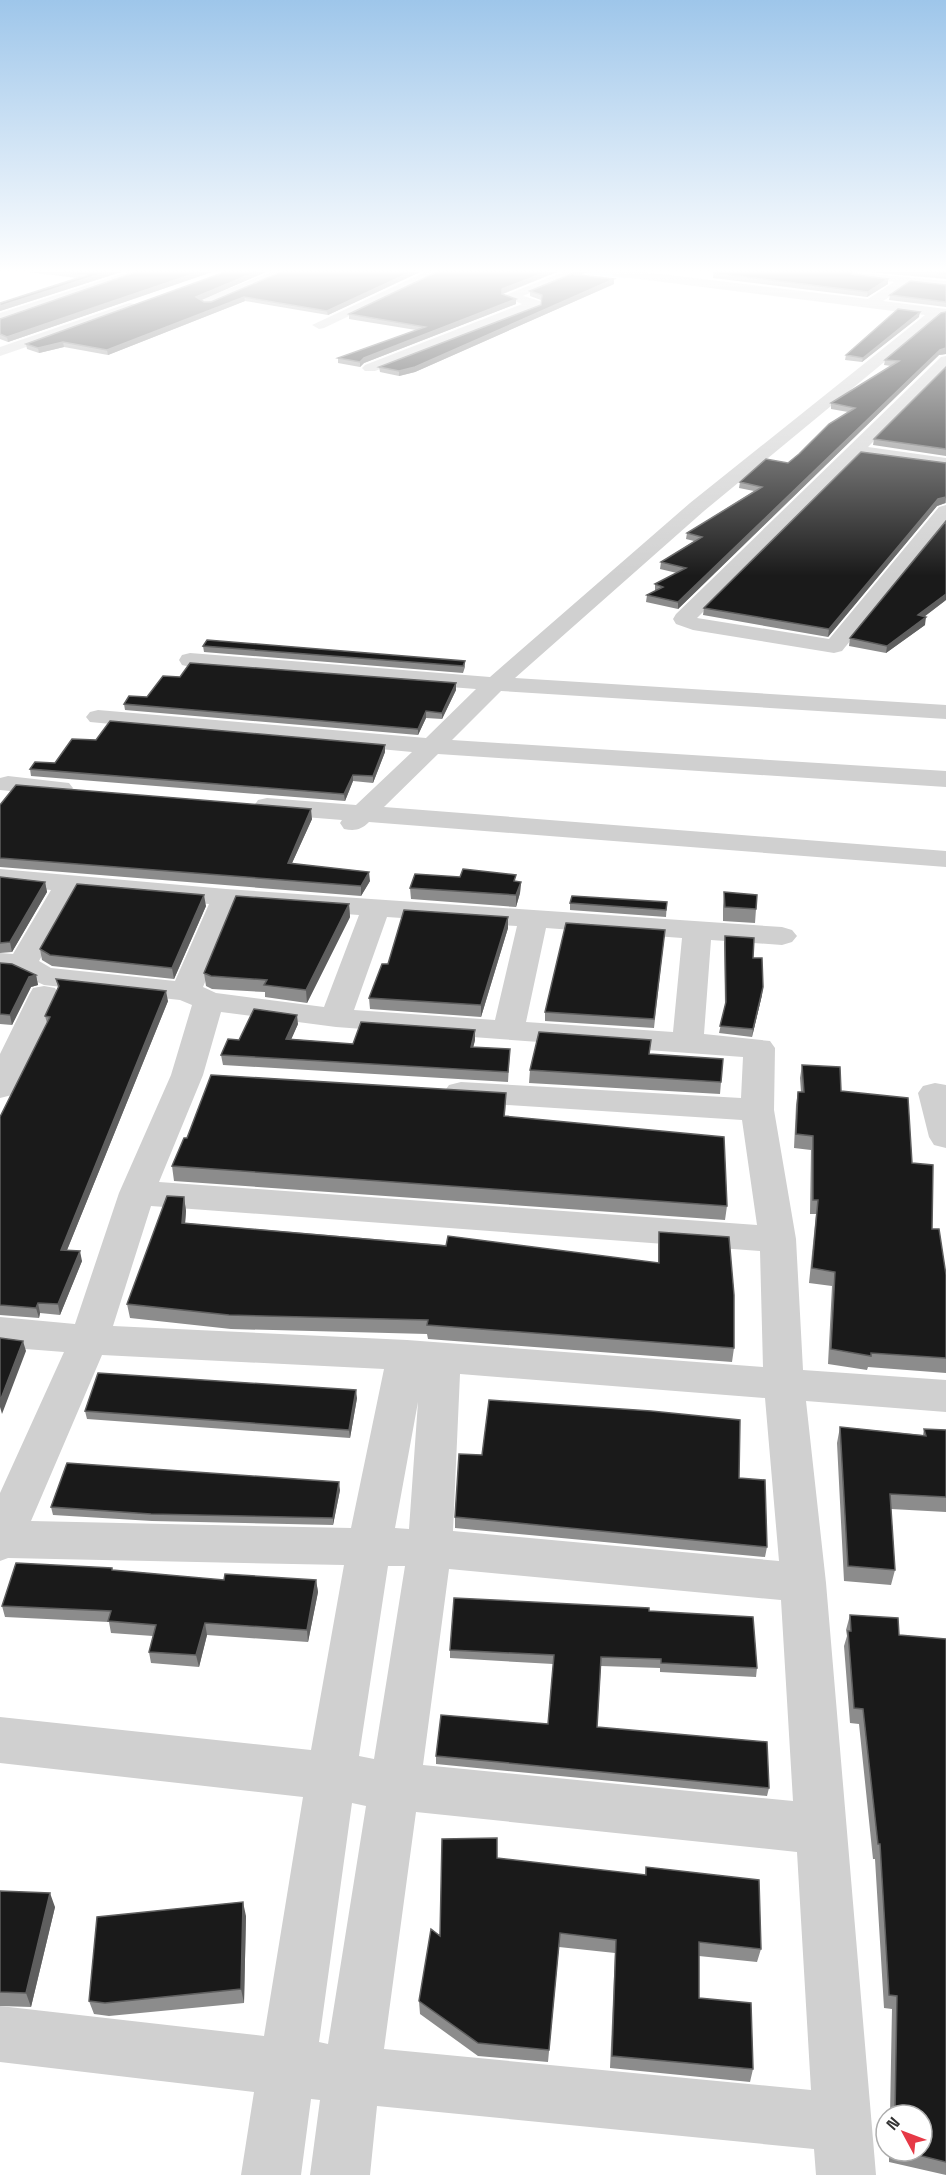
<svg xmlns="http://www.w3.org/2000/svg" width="946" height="2175" viewBox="0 0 946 2175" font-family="'Space Grotesk',sans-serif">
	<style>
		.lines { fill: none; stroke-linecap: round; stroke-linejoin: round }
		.stream { stroke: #cfe2ee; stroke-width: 4.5 }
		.minor { fill: #d0d0d0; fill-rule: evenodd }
		.wall { fill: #8c8c8c }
		.shaded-wall { fill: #5f5f5f }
		.building { fill: #1a1a1a; stroke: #5f5f5f; stroke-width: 1.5 }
	</style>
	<rect width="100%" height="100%" fill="#fff"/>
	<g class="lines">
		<!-- stream -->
		<path class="stream" d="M587 272 626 276"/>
		<!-- minor -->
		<path class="minor" d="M128 272H147L0 322V313Z
			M271 272H288L166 321 161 322 154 318Z
			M425 272H441L324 328 319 329 312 325Z
			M563 272H580L523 296 540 301V307L375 371H365L362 368 365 365 522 304 503 296Z
			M609 272H645L868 299 894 282 857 278 852 277V272L946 281V289L909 284 883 301 946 309V317L940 316 704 511 515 678 946 705V719L501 691 452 740 946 771V787L438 754 384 807 946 851V867L369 822C361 830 355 831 344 829L340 823 342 820 267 814 258 812 254 806 258 800 267 798 356 805 412 752 90 722 86 717 90 712 98 710 426 738 476 689 190 667 182 665 179 660 182 655 190 653 490 677 690 503 925 315 615 276Z
			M129 303 134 304V310L0 356V347Z
			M946 356V368L868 447 946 458V468L859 456 697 618 829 639 939 507 946 505V523L842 651 834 653 693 630 676 624 673 619 676 614 941 357Z
			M8 776 69 783 73 788 69 793 60 796 0 790V778Z
			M0 869 226 889 782 927 792 930 797 936 792 942 782 945 711 940 704 1034 770 1041 775 1048 774 1110 796 1239 803 1370 946 1380V1412L806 1401 826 1583 876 2175H816L814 2149 377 2106 370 2175H310L320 2100 311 2099 301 2175H241L254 2092 0 2062V2006L264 2036 303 1797 0 1763V1717L311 1750 344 1565 8 1558 0 1561V1493L64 1352 0 1347V1317L75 1324 119 1193 171 1075 192 1005 180 1000 44 985 15 972 0 971V953L13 954 51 890 0 885ZM78 892 209 904 175 981 51 968 39 961ZM236 906 359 915 324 1007 216 993 203 987ZM387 917 517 926 495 1020 354 1010ZM546 928 682 938 673 1032 526 1022ZM221 1012 336 1027 743 1057 741 1098 461 1082 449 1085 444 1092 449 1099 461 1102 742 1120 757 1225 159 1182 203 1075ZM151 1206 760 1251 763 1367 407 1340 113 1326ZM102 1355 384 1369 351 1528 31 1521ZM460 1374 765 1398 779 1561 453 1531ZM418 1402 409 1529 395 1528ZM388 1566H405L374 1759 359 1756ZM449 1569 781 1600 793 1801 423 1765ZM352 1803 366 1806 328 2044 319 2042ZM416 1812 797 1852 811 2090 384 2049Z
			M44 986 55 988 59 995 17 1088 12 1095 0 1098V1054L29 995 33 988Z
			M935 1083 946 1085V1148L934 1145 929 1137 918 1093 923 1086Z"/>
	</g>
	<!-- wall -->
	<path class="wall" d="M28 272H121L0 311V303L77 278Z
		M136 272H212L8 342 0 339V319Z
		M266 272 201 300 204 302 420 272 328 315 245 301 108 355 64 347 39 353 27 349 26 344Z
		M437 272H557L503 294 516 304 364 363 360 367 338 363V358L416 330 349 319V314Z
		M576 272H587L580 275 614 279V284L415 372 399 376 380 372 379 367 541 305V300L530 296V291Z
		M868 272H946V279Z
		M713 273 852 274 888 279V284L867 297 713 278Z
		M946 285V307L889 300 890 295Z
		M946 312V354L939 355 678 609 646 602 647 595 655 591V584L677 573 660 569 661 562 694 541 686 539 687 533 754 491 739 488 740 482 788 463 799 454 848 412 831 409V403L891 366 884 365 885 360Z
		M919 317 862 362 845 360 846 355Z
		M946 367V456L873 445 874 439Z
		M946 463V503L937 506 828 637 703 615 704 608Z
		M946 600 924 617 925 625 886 653 849 646 850 638Z
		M203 646 465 661V667L463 673 204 652Z
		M456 690 442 719 426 718 418 735 125 710 124 704 147 697Z
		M96 740 385 752 373 783 353 781 345 801 31 776 30 769 55 763Z
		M0 805 312 819 292 863 370 881 361 896 0 867Z
		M0 877 45 882 47 892 12 952 0 953Z
		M516 881 521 882 520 893 516 907 411 899 410 888Z
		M724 892 756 909 755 923 723 921V906Z
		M667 902 666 917 570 910V903Z
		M349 904 350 917 307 1003 265 997V992L212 989 206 986 204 973Z
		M206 906 174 979 52 966 42 960 40 949Z
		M508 917V928L481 1017 370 1009 369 998 388 964Z
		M665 930 654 1028 545 1021V1012Z
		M725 936 753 958 762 995 752 1037 719 1033 725 1006 724 943Z
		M0 963 36 975 38 985 31 987 12 1025 0 1024Z
		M56 979 168 1001 67 1250 82 1261 60 1315 40 1313 39 1318 0 1315V1117L47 1023 45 1016 58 988Z
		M298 1024 291 1039 353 1044 475 1040 473 1047 510 1049 508 1082 223 1065 221 1055 239 1040Z
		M650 1054 721 1082 720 1094 529 1083 530 1070Z
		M802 1065 841 1091 912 1163 946 1275V1373L868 1367 867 1370 828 1364 832 1286 809 1283 816 1214H810L811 1150 794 1148 796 1105 798 1092H801L800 1078Z
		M506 1093 505 1116 727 1206 725 1220 174 1181 172 1166 187 1138Z
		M184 1197 186 1211 185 1223 658 1263V1246L659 1232 734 1348 732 1362 428 1339 427 1334 231 1329 130 1318 127 1304Z
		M357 1398 350 1438 87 1419 85 1411Z
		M840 1427 923 1435 924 1429 946 1430V1512L891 1509 895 1570 891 1585 844 1581 837 1443Z
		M739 1478 767 1547 765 1557 455 1528V1517Z
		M340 1490 333 1525 152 1521 53 1515 51 1507Z
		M113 1570 224 1580H316L318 1592 308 1642 207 1635 199 1667 151 1663 149 1652 153 1636 111 1633 109 1622 5 1617 2 1606Z
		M649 1611 757 1668 756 1677 660 1672V1668L601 1666 597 1727 769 1788 767 1796 436 1764V1756L548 1724 553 1664 450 1658V1650Z
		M850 1615 899 1635 946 1639V2175L889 2162V2151H922V2115H890L892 2009 884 2008 875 1859H873L859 1724 850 1723 844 1646 847 1636 846 1630Z
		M497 1858 645 1875 646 1867 761 1949 757 1962 699 1956V1998L753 2069 750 2082 610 2068 615 1953 559 1947 548 2062 478 2056 420 2014 419 2001 440 1936Z
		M0 1891 55 1907 31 2007 0 2006Z
		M246 1916 244 2003 109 2016 94 2014 89 2001Z"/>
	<!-- shaded-wall -->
	<path class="shaded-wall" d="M107 272H121L0 311V306Z
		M199 272H212L8 342 7 337Z
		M256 272H266L197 302 196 297Z
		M411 272H420L328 315 327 311Z
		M546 272H557L502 294V289Z
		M577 272H587L572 278V274Z
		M614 279V284L415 372 399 376V371Z
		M888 279V284L867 297 868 292Z
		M244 297 245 301 108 355 107 350Z
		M516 299V304L364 363 360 367V362L364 358Z
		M920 312 919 317 862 362 863 358Z
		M63 342 64 347 39 353 38 348Z
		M946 348V354L939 355 678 609V602L940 350Z
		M946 497 945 503 937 506 828 637 829 629 938 499Z
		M946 594V600L917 622 918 615Z
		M926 617 925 625 886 653 887 646Z
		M456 683V690L442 719V713Z
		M426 711V718L418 735V729Z
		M385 745V752L373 783V776Z
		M353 775V781L345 801 344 794Z
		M311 809 312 819 288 872V863Z
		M369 872 370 881 361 896V886Z
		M45 882 47 892 12 952 10 942Z
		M521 882 520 893 516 907V895Z
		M204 895 206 906 174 979 172 968Z
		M349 904 350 917 307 1003 306 990Z
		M508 917V928L481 1017V1005Z
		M36 975 38 985 31 987 12 1025 10 1015 29 977Z
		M763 987 762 995 752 1037 753 1029Z
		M166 991 168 1001 63 1260 61 1250Z
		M297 1015 298 1024 287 1049 286 1039Z
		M475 1030V1040L471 1057V1047Z
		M184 1197 186 1211 184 1237 182 1223Z
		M80 1251 82 1261 60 1315 58 1304Z
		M38 1303 40 1313 39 1318 36 1308Z
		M23 1341 26 1351 2 1414 0 1407V1401Z
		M356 1390 357 1398 350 1438 349 1430Z
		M339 1482 340 1490 333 1525V1518Z
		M316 1580 318 1592 308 1642 307 1630Z
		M205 1623 207 1635 199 1667 196 1655Z
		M50 1893 55 1907 31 2007 26 1993Z
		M243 1902 246 1916 244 2003 241 1989Z"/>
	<!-- building -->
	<path class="building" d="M62 272H107L0 306V303L87 275Z
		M136 272H199L7 337 0 334V319Z
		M225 272H256L196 297 204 302H211L281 272H411L327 311 244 297 107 350 63 342 38 348 26 344Z
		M437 272H546L502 289V294L516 299 364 358 360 362 338 358 425 327 349 314Z
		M576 272 572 274 614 279 415 367 399 371 379 367 541 305 542 295 530 291Z
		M716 272H852V274L888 279 868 292 713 273Z
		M924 272H946V274Z
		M910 281 946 285V302L890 295Z
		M898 309 920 312 863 358 846 355Z
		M946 312V348L940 350 678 602 647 595 663 587 655 584 686 568 661 562 702 537 687 533 762 487 740 482 766 459 788 463 799 454 829 424 855 408 831 403 899 361 885 360 941 313Z
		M946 367V449L874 439Z
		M861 452 946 463V497L938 499 829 629 704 608Z
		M946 521V594L918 615 926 617 887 646 850 638Z
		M207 640 465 661 463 666 203 646Z
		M190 663 456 683 442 713 426 711 418 729 124 704 129 696 147 697 163 676 180 677Z
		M110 721 385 745 373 776 353 775 344 794 30 769 35 762 55 763 72 739 96 740Z
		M16 785 311 809 288 863 369 872 361 886 0 858V805Z
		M463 869 516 875 514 881 521 882 516 895 410 888 415 874 460 877Z
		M0 877 45 882 10 942 0 943Z
		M77 884 204 895 172 968 50 955 40 949Z
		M724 892 757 895 756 909 725 907Z
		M236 896 349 904 306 990 264 985 267 980 211 976 204 973Z
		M572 896 667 902 666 910 570 903Z
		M404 910 508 917 481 1005 369 998 382 964H388Z
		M566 923 665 930 654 1019 545 1012Z
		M725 936 754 938 753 958H762L763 987 753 1029 720 1026 726 1002Z
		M0 963 12 964 36 975 29 977 10 1015 0 1014Z
		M56 979 166 991 61 1250 80 1251 58 1304 38 1303 36 1308 0 1305V1117L50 1017 45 1016 59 986Z
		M254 1009 297 1015 286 1039 353 1044 361 1022 475 1030 471 1047 510 1049 508 1072 221 1055 228 1039 239 1040Z
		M539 1032 651 1040 649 1054 723 1059 721 1082 530 1070Z
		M802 1065 840 1067 841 1091 908 1098 912 1163 933 1165 932 1229H939L946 1275V1358L871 1353V1356L831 1349 835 1272 812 1268 818 1200H813V1136L796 1134 798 1092H804Z
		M211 1075 506 1093 504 1116 724 1137 727 1206 172 1166 184 1138H187Z
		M167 1196 184 1197 182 1223 446 1246 448 1236 659 1263V1232L729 1237 734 1295V1348L427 1325 428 1320 229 1315 127 1304Z
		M0 1338 23 1341 0 1401Z
		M98 1373 356 1390 349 1430 85 1411Z
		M489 1400 651 1411 740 1420 739 1478 765 1480 767 1547 455 1517 459 1454 482 1455Z
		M840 1427 926 1436 924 1429 946 1430V1497L890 1494 895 1570 848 1566Z
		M67 1463 339 1482 333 1518 151 1514 51 1507Z
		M16 1563 112 1568V1570L224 1580 225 1574 316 1580 307 1630 205 1623 196 1655 149 1652 156 1625 108 1621 111 1611 2 1606Z
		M454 1598 649 1608V1611L753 1617 757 1668 661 1663V1659L601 1657 597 1727 767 1742 769 1788 436 1756 441 1715 548 1724 554 1655 450 1650Z
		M850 1615 898 1618 899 1635 946 1639V2162L902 2151H922V2115H895L897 1996 889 1995 880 1844H878L863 1709 854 1708 848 1631H851Z
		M497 1838V1858L646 1875V1867L759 1880 761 1949 699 1942V1998L751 2003 753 2069 612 2056 616 1940 560 1933 549 2050 478 2043 419 2001 431 1929 440 1936 442 1839Z
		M0 1891 50 1893 26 1993 0 1992Z
		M243 1902 241 1989 105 2003 89 2001 97 1917Z"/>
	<!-- sky -->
	<linearGradient id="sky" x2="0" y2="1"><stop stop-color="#9ec6ea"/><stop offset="0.47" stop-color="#fff"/><stop offset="1" stop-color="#fff" stop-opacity="0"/></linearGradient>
	<rect width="946" height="576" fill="url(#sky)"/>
	<!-- north arrow -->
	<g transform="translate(904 2133) rotate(311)"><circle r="28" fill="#ffffff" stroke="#adadad" stroke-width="1.5"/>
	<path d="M0-4.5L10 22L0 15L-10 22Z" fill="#e63946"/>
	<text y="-9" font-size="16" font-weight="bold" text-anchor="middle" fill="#333333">N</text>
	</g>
</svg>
